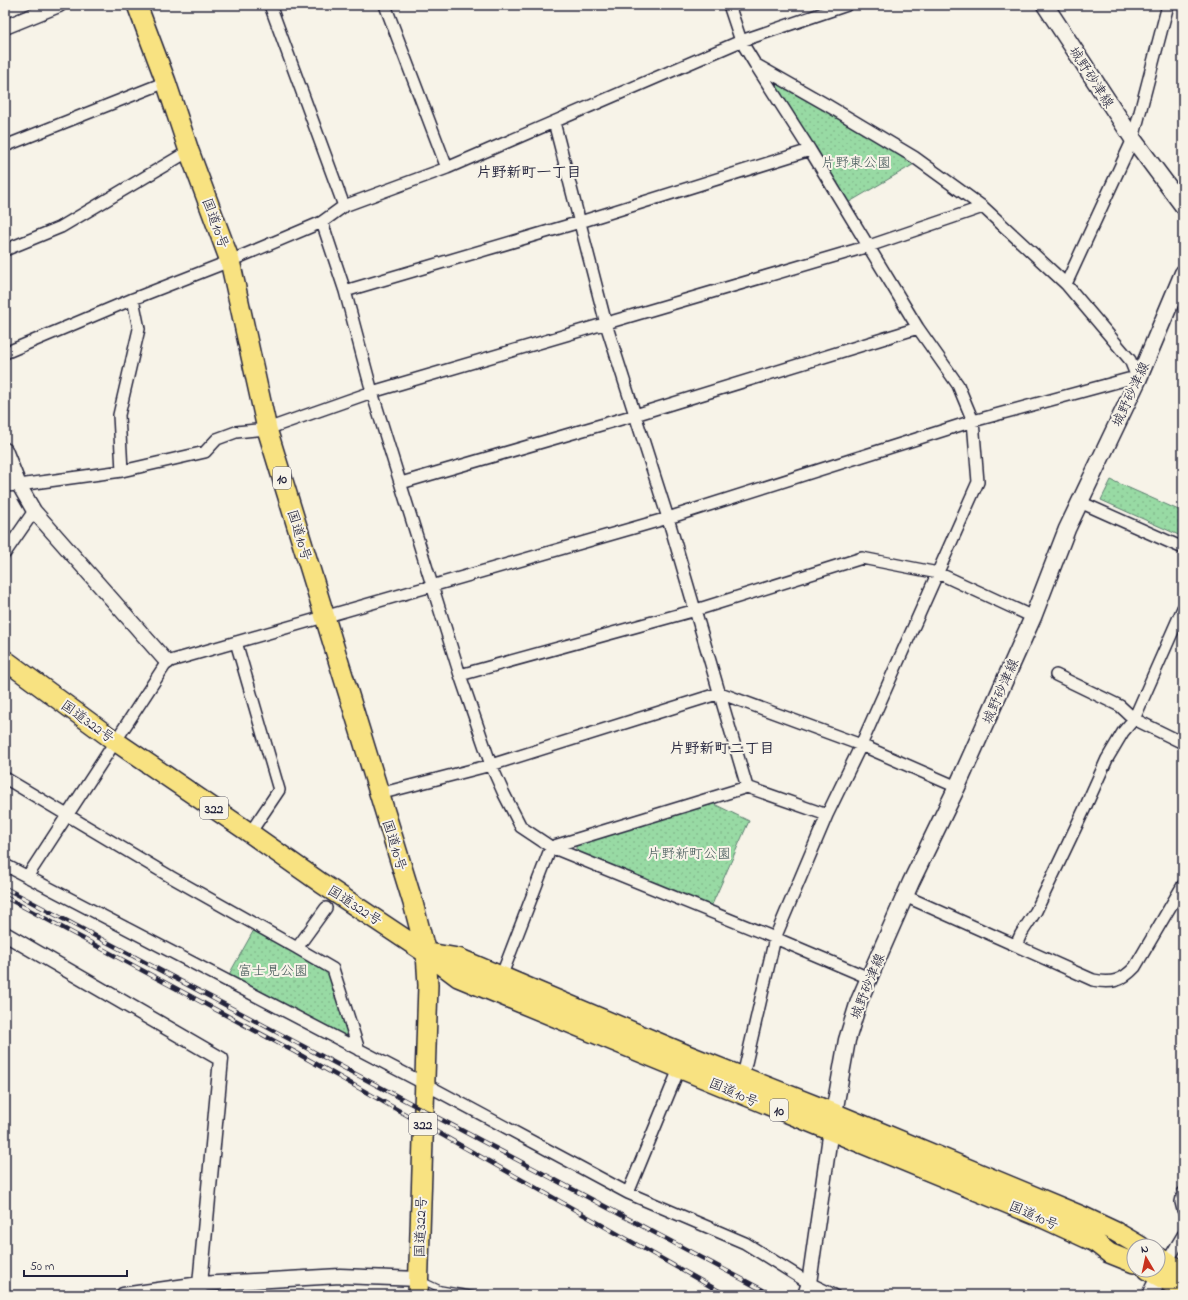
<svg xmlns="http://www.w3.org/2000/svg" width="1188" height="1300" viewBox="0 0 1188 1300" font-family="'Indie Flower','Klee One',sans-serif">
	<style>
		.grass { fill: url(#grass-dots); stroke: #5d7e70 }
		.lines { fill: none; stroke-linecap: round; stroke-linejoin: round }
		.service-casing { stroke: #22223b; stroke-width: 8 }
		.minor-casing { stroke: #22223b; stroke-width: 14 }
		.tertiary-casing { stroke: #22223b; stroke-width: 17 }
		.secondary-casing { stroke: #22223b; stroke-width: 19 }
		.trunk-casing { stroke: #22223b; stroke-width: 22 }
		.service { stroke: #f7f3e8; stroke-width: 5.5 }
		.minor { stroke: #f7f3e8; stroke-width: 11 }
		.tertiary { stroke: #f7f3e8; stroke-width: 14 }
		.secondary { stroke: #f7f3e8; stroke-width: 16 }
		.trunk { stroke: #f8e281; stroke-width: 19 }
		.rail-casing { stroke: #22223b; stroke-width: 4.5 }
		.rail { stroke: #f7f3e8; stroke-width: 3; stroke-dasharray: 9; stroke-linecap: butt }
		.labels { text-anchor: middle; stroke-width: 4; stroke-linejoin: round; paint-order: stroke }
		.shield { fill: #f7f3e8; stroke: #62616f; stroke-width: 1 }
		.shield-label { font-size: 13px; font-weight: bold; fill: #22223b }
		.street-label { font-size: 14px; fill: #22223b; stroke: #f7f3e8 }
		.park-label { font-size: 14px; fill: #45595a; stroke: #f7f3e8 }
		.neighbourhood-label { font-size: 15px; font-weight: bold; fill: #22223b; stroke: #f7f3e8 }
	</style>
	<defs>
		<pattern id="grass-dots" width="8" height="8" patternUnits="userSpaceOnUse"><rect width="8" height="8" fill="#98daa4"/><path d="M2 2h.1M6 6h.1" fill="none" stroke="#83bb8e" stroke-width="1.8" stroke-linecap="round"/></pattern>
	</defs>
	<rect width="100%" height="100%" fill="#f7f3e8"/>
	<filter id="ink" filterUnits="userSpaceOnUse"><feTurbulence type="fractalNoise" baseFrequency=".025" numOctaves="2"/><feDisplacementMap in="SourceGraphic" scale="8" xChannelSelector="R" yChannelSelector="G"/><feConvolveMatrix kernelMatrix="1 2 1 2 8 2 1 2 1" color-interpolation-filters="sRGB"/></filter>
	<g filter="url(#ink)">
		<!-- grass -->
		<path class="grass" d="M760 69 916 163 846 204Z
			M1111 480 1183 512V537L1101 500Z
			M712 803 749 821 711 907 576 851V843Z
			M255 928 331 971 354 1044 227 978Z"/>
		<g class="lines">
			<defs>
				<path id="service" d="M421 1280 440 1289 475 1295"/>
				<path id="minor" d="M270 5 344 206
					M385 5 447 168
					M729 5 741 41 755 64 810 150 918 328 958 385 973 421 978 482 861 745 827 815 775 938 743 1076
					M554 122 606 324 668 518 747 787
					M5 146 166 82
					M322 222 345 291 372 392 460 675 491 765 504 794 521 827 551 847 775 938 869 978
					M5 250 61 227 189 151
					M1066 284 1133 139 1168 5
					M345 291 580 222 810 150
					M5 353 133 299 230 261 322 222 344 206 447 168 741 41 847 5
					M122 471 119 415 139 329 133 299
					M401 483 635 415 918 328
					M5 486 19 485 122 471 205 452 217 439 236 432 267 429 372 392 869 246 983 207
					M1080 502 1183 548
					M5 553 34 511
					M236 642 279 790 250 833
					M460 675 696 610 862 558 938 573 1033 617
					M1056 675 1120 706 1134 719 1183 743
					M5 778 171 877 297 948 326 908
					M379 794 491 765 720 693 861 745 957 787
					M551 847 747 787 827 815
					M5 865 425 1084 628 1193
					M27 877 167 662 668 518 973 421 1128 379 1138 380 1130 360 1066 284 983 207 914 157 827 105 755 64
					M905 896 1093 980C1112 984 1122 981 1135 967L1183 885
					M1016 945 1021 934 1036 911 1084 810 1107 759 1123 732 1134 719 1183 608
					M297 948 333 969 359 1050
					M501 977 551 847
					M679 1069 628 1193 745 1243 809 1283 834 1295
					M1183 1193 1181 1202 1183 1210
					M1167 1262 1183 1235"/>
				<path id="tertiary" d="M5 27 59 5
					M5 450 19 485 34 511 167 662
					M5 934 221 1059 199 1295
					M123 1295 200 1284 340 1276 419 1279
					M805 1295 809 1283 832 1122"/>
				<path id="secondary" d="M1045 5 1133 139 1183 206
					M834 1113 847 1040 859 1001 869 978 911 882 957 787 1033 617 1067 529 1138 380 1183 273
					M1150 1295 1165 1266"/>
				<path id="trunk" d="M137 5 166 82 189 151 230 261 267 429 413 903 426 953 428 985 418 1295
					M5 660 115 741 250 833 321 883 426 953 458 977 1045 1219 1095 1242 1109 1253 1134 1263
					M429 953 458 958 685 1054 834 1113 1084 1217 1116 1232 1140 1246
					M1158 1257 1183 1271
					M1147 1270 1183 1290"/>
			</defs>
			<!-- service casing -->
			<use href="#service" class="service-casing"/>
			<!-- minor casing -->
			<use href="#minor" class="minor-casing"/>
			<!-- tertiary casing -->
			<use href="#tertiary" class="tertiary-casing"/>
			<!-- secondary casing -->
			<use href="#secondary" class="secondary-casing"/>
			<!-- trunk casing -->
			<use href="#trunk" class="trunk-casing"/>
			<!-- service -->
			<use href="#service" class="service"/>
			<!-- minor -->
			<use href="#minor" class="minor"/>
			<!-- tertiary -->
			<use href="#tertiary" class="tertiary"/>
			<!-- secondary -->
			<use href="#secondary" class="secondary"/>
			<!-- trunk -->
			<use href="#trunk" class="trunk"/>
			<defs>
				<path id="rail" d="M5 888 772 1295
					M5 897 295 1052 726 1295"/>
			</defs>
			<!-- rail casing -->
			<use href="#rail" class="rail-casing"/>
			<!-- rail -->
			<use href="#rail" class="rail"/>
		</g>
	</g>
	<g class="labels">
		<!-- shield labels -->
		<g class="shield">
			<rect x="273" y="467" width="18" height="22" rx="3"/>
			<rect x="200" y="797" width="28" height="22" rx="3"/>
			<rect x="770" y="1099" width="18" height="22" rx="3"/>
			<rect x="409" y="1113" width="28" height="22" rx="3"/>
		</g>
		<g class="shield-label">
			<text x="282" y="483">10</text>
			<text x="214" y="813">322</text>
			<text x="779" y="1115">10</text>
			<text x="423" y="1129">322</text>
		</g>
		<!-- street labels -->
		<g class="street-label">
			<text transform="translate(1092 77) rotate(57)" y="5">城野砂津線</text>
			<text transform="translate(216 223) rotate(70)" y="5">国道10号</text>
			<text transform="translate(1130 394) rotate(-65)" y="5">城野砂津線</text>
			<text transform="translate(300 535) rotate(73)" y="5">国道10号</text>
			<text transform="translate(1000 691) rotate(-66)" y="5">城野砂津線</text>
			<text transform="translate(88 721) rotate(36)" y="5">国道322号</text>
			<text transform="translate(395 845) rotate(73)" y="5">国道10号</text>
			<text transform="translate(355 905) rotate(33)" y="5">国道322号</text>
			<text transform="translate(867 986) rotate(-68)" y="5">城野砂津線</text>
			<text transform="translate(734 1092) rotate(23)" y="5">国道10号</text>
			<text transform="translate(1034 1215) rotate(23)" y="5">国道10号</text>
			<text transform="translate(420 1227) rotate(-88)" y="5">国道322号</text>
		</g>
		<!-- park labels -->
		<g class="park-label">
			<text x="856" y="167">片野東公園</text>
			<text x="689" y="858">片野新町公園</text>
			<text x="273" y="975">富士見公園</text>
		</g>
		<!-- neighbourhood labels -->
		<g class="neighbourhood-label">
			<text x="529" y="177">片野新町一丁目</text>
			<text x="722" y="753">片野新町二丁目</text>
		</g>
	</g>
	<!-- margin -->
	<rect width="1188" height="1300" fill="none" stroke="#f7f3e8" stroke-width="20"/>
	<rect x="10" y="10" width="1168" height="1280" fill="none" stroke="#22223b" stroke-width="1.5" filter="url(#ink)"/>
	<!-- north arrow -->
	<g transform="translate(1146 1258) rotate(351)"><circle r="19" fill="#f7f3e8" stroke="#a29fa3"/>
	<path d="M0-3L7 15L0 10L-7 15Z" fill="#c8321e"/>
	<text y="-6" font-size="11" font-weight="bold" text-anchor="middle" fill="#22223b">N</text>
	</g>
	<!-- scale -->
	<path d="M24 1270v6h103v-6" fill="none" stroke="#22223b" stroke-width="2"/>
	<text x="30" y="1270" font-size="12" fill="#22223b" stroke="#f7f3e8" stroke-width="3" paint-order="stroke">50 m</text>
</svg>
